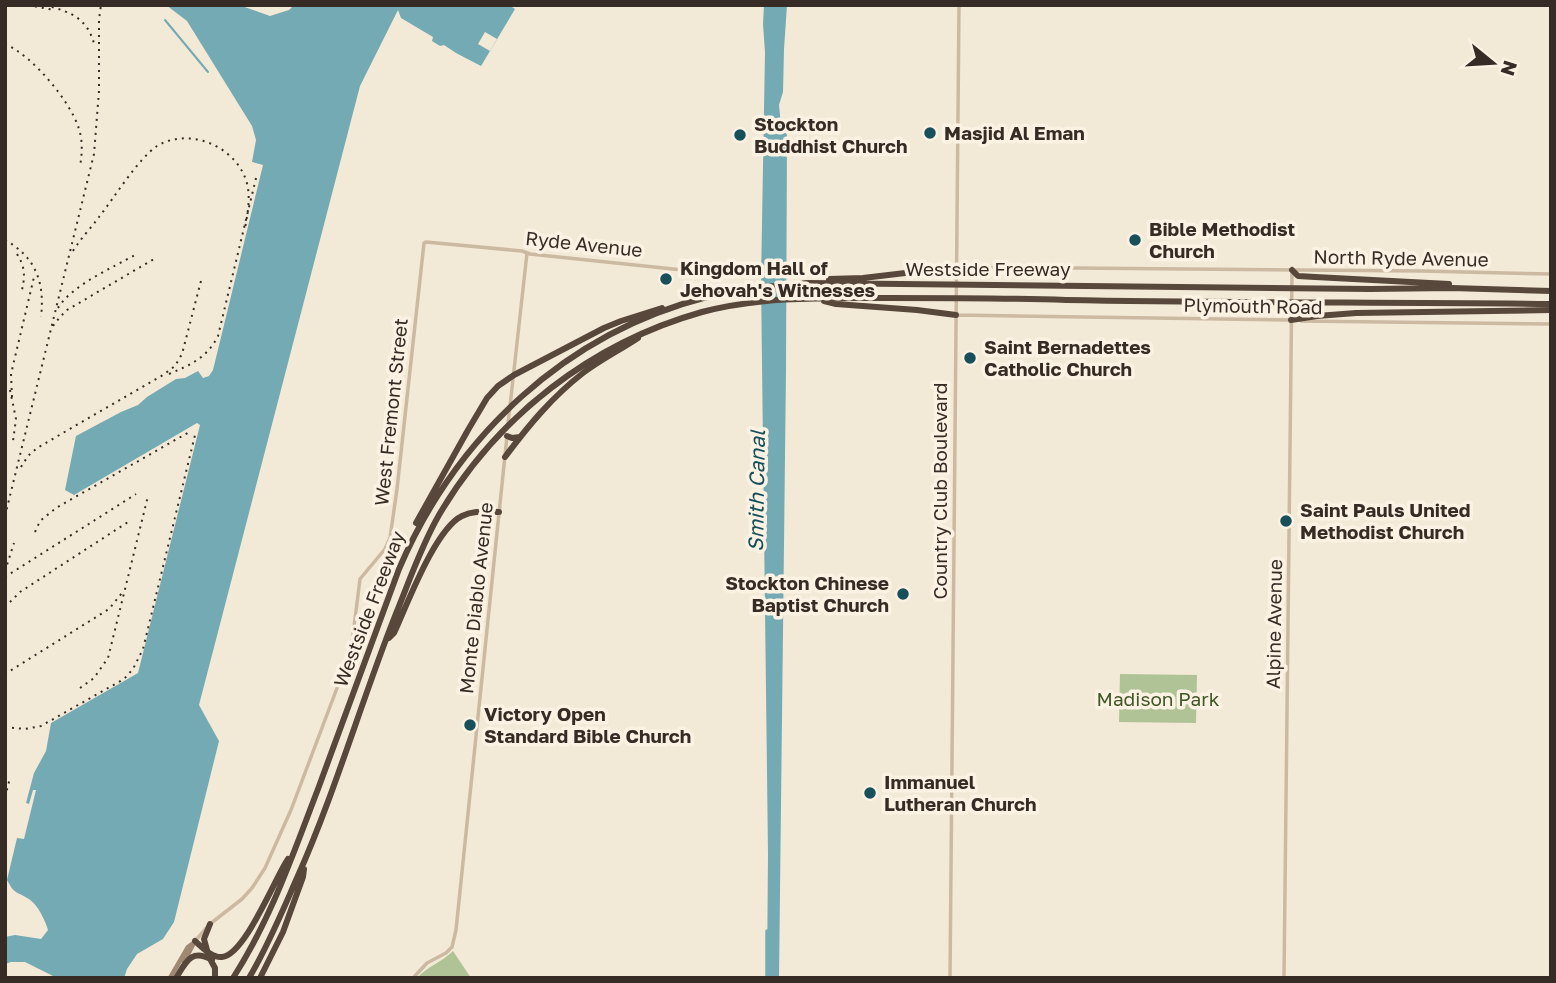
<svg xmlns="http://www.w3.org/2000/svg" width="1556" height="983" viewBox="0 0 1556 983" font-family="'Golos Text',sans-serif">
	<style>
		.green { fill: #b0c396 }
		.water { fill: #73aab3 }
		.pier { fill: #f3e9d7 }
		.lines { fill: none; stroke-linecap: round; stroke-linejoin: round }
		.stream { stroke: #73aab3; stroke-width: 2 }
		.canal { stroke: #73aab3; stroke-width: 3.5 }
		.tertiary { stroke: #ccb9a2; stroke-width: 3.5 }
		.secondary { stroke: #a08873; stroke-width: 4.5 }
		.motorway { stroke: #58473b; stroke-width: 6 }
		.rail { stroke: #362c25; stroke-width: 2; stroke-dasharray: 2 5; stroke-linecap: butt }
		.poi-dot { fill: #17505b; stroke: #fbf2e3; stroke-width: 2.5 }
		.labels { text-anchor: middle; stroke-width: 7; stroke-linejoin: round; paint-order: stroke }
		.poi-label { font-size: 19px; font-weight: bold; fill: #362c25; stroke: #fbf2e3; text-anchor: start }
		.street-label { font-size: 19px; fill: #362c25; stroke: #fbf2e3 }
		.park-label { font-size: 19px; fill: #405727; stroke: #fbf2e3 }
		.water-label { font-size: 21px; font-style: italic; fill: #17505b; stroke: #fbf2e3 }
	</style>
	<rect width="100%" height="100%" fill="#f3e9d7"/>
	<!-- green -->
	<path class="green" d="M1120 674 1197 675 1196 723 1119 722Z
		M453 951 471 978H417C428 966 442 962 453 951Z"/>
	<!-- water -->
	<path class="water" d="M166 5H239L270 16 289 10 294 5H509L515 9 481 66 456 53 444 45 440 46 432 41 433 37 401 18 398 10 360 86 199 705 219 741 174 922 163 939 137 954 127 969 124 978H57L25 962H11L5 964V937L15 935 41 939 48 930C45 920 38 905 29 899 16 891 15 895 7 880L17 838 24 839 36 790H33L29 804 26 803 34 773 46 751 51 723 138 673 200 425 197 423 74 495 65 490 76 436 121 412 138 405 147 397 176 379 185 378 198 371 203 378 209 376 213 370 263 165 252 162 256 140 252 126 187 21Z
		M764 5H787L784 49 783 92 779 105 781 125 787 135 786 370 779 978H767L768 854 761 281 765 52 763 24Z"/>
	<!-- pier -->
	<path class="pier" d="M485 32 497 39 490 51 478 44Z"/>
	<g class="lines">
		<!-- stream -->
		<path class="stream" d="M165 20 208 72"/>
		<!-- canal -->
		<path class="canal" d="M767 978V931"/>
		<!-- tertiary -->
		<path class="tertiary" d="M956 267 1421 271 1551 274
			M956 315 1290 320
			M1301 321 1551 324
			M508 424 527 253
			M195 941 210 924 242 899 252 888 265 868 291 810 351 651 360 579 385 549 390 538 397 489 424 243 426 242 522 251 530 254 692 271 744 267
			M413 978 427 963 446 953 452 947 456 930 507 436
			M950 978 959 5
			M1284 978 1292 272"/>
		<!-- secondary -->
		<path class="secondary" d="M184 962 195 941
			M170 978 188 947 192 944"/>
		<!-- motorway -->
		<path class="motorway" d="M1292 270 1298 276 1315 277 1449 284
			M829 279 863 278 956 267
			M824 301 836 304 917 310 956 315
			M1291 320 1317 316 1356 313 1551 310
			M507 436 512 438 520 437
			M505 457C528 426 552 397 583 373 600 360 620 350 638 338
			M416 523 468 430 487 398 498 386 514 375 604 328 621 321 662 308
			M389 638 394 633C407 605 435 529 462 516 474 510 486 512 499 512
			M195 941C202 947 212 958 222 957 245 955 275 878 288 859
			M207 950 204 939 210 924
			M209 957 215 968V978
			M176 978C186 962 191 948 212 960
			M233 978C271 919 293 854 318 789 345 715 372 642 399 569 456 436 566 333 707 297 740 289 774 286 807 283L1370 289 1452 288 1551 291
			M249 978C268 946 282 912 297 878 335 793 361 702 395 616 409 582 421 546 439 515 497 416 592 343 702 312 763 296 826 298 888 298 947 298 1007 298 1066 300 1228 303 1389 302 1551 304
			M260 978 283 932 303 877 304 869"/>
		<!-- rail -->
		<path class="rail" d="M28 5 54 10
			M45 5C71 12 88 18 95 47
			M5 44C32 55 71 102 79 129 83 142 82 154 80 167
			M5 240C36 257 45 283 41 317
			M73 251C81 238 91 228 99 217 114 198 138 159 157 146 188 127 234 145 246 180 251 195 248 212 245 228
			M17 254C26 268 25 278 21 294
			M58 308C72 285 112 268 135 255
			M53 326 60 317 67 310 154 259
			M169 374C190 365 207 358 218 336L257 174
			M10 390 16 419 13 441
			M12 397 11 374 34 277
			M21 467 28 456 37 448 163 375 175 366 182 354 202 277
			M5 516 94 154 99 91V19L101 5
			M35 532 40 521 56 508 191 431
			M5 571 14 543
			M5 577 136 494
			M5 607 20 592 128 522
			M5 674 109 609 122 593
			M80 688 94 678 108 658 148 496
			M5 727 25 729 41 726 124 679 133 669 143 649 196 431
			M5 797 10 778"/>
	</g>
	<!-- markers -->
	<g class="poi-dot">
		<circle cx="930" cy="133" r="7"/>
		<circle cx="740" cy="135" r="7"/>
		<circle cx="1135" cy="240" r="7"/>
		<circle cx="666" cy="279" r="7"/>
		<circle cx="970" cy="358" r="7"/>
		<circle cx="1286" cy="521" r="7"/>
		<circle cx="903" cy="594" r="7"/>
		<circle cx="470" cy="725" r="7"/>
		<circle cx="870" cy="793" r="7"/>
	</g>
	<g class="labels">
		<!-- poi labels -->
		<g class="poi-label">
			<text x="754" y="131">Stockton<tspan x="754" dy="22">Buddhist Church</tspan></text>
			<text x="944" y="140">Masjid Al Eman</text>
			<text x="1149" y="236">Bible Methodist<tspan x="1149" dy="22">Church</tspan></text>
			<text x="680" y="275">Kingdom Hall of<tspan x="680" dy="22">Jehovah's Witnesses</tspan></text>
			<text x="984" y="354">Saint Bernadettes<tspan x="984" dy="22">Catholic Church</tspan></text>
			<text x="1300" y="517">Saint Pauls United<tspan x="1300" dy="22">Methodist Church</tspan></text>
			<text x="889" y="590" text-anchor="end">Stockton Chinese<tspan x="889" dy="22">Baptist Church</tspan></text>
			<text x="484" y="721">Victory Open<tspan x="484" dy="22">Standard Bible Church</tspan></text>
			<text x="884" y="789">Immanuel<tspan x="884" dy="22">Lutheran Church</tspan></text>
		</g>
		<!-- street labels -->
		<g class="street-label">
			<text transform="translate(584 244) rotate(6)" y="7">Ryde Avenue</text>
			<text transform="translate(1401 258) rotate(1)" y="7">North Ryde Avenue</text>
			<text x="988" y="276">Westside Freeway</text>
			<text transform="translate(1253 306) rotate(1)" y="7">Plymouth Road</text>
			<text transform="translate(391 412) rotate(-84)" y="7">West Fremont Street</text>
			<text transform="translate(940 491) rotate(-90)" y="7">Country Club Boulevard</text>
			<text transform="translate(476 598) rotate(-84)" y="7">Monte Diablo Avenue</text>
			<text transform="translate(369 609) rotate(-69)" y="7">Westside Freeway</text>
			<text transform="translate(1274 624) rotate(-89)" y="7">Alpine Avenue</text>
		</g>
		<!-- park labels -->
		<g class="park-label">
			<text x="1158" y="706">Madison Park</text>
		</g>
		<!-- water labels -->
		<g class="water-label">
			<text transform="translate(757 491) rotate(-89)" y="7">Smith Canal</text>
		</g>
	</g>
	<!-- border -->
	<rect width="1556" height="983" fill="none" stroke="#362c25" stroke-width="14"/>
	<!-- north arrow -->
	<g transform="translate(1493 63) rotate(108)" stroke="#fbf2e3" stroke-width="5" paint-order="stroke">
	<path d="M0-5L12 26L0 18L-12 26Z" fill="#362c25"/>
	<text y="-10" font-size="19" font-weight="bold" text-anchor="middle" fill="#362c25">N</text>
	</g>
</svg>
